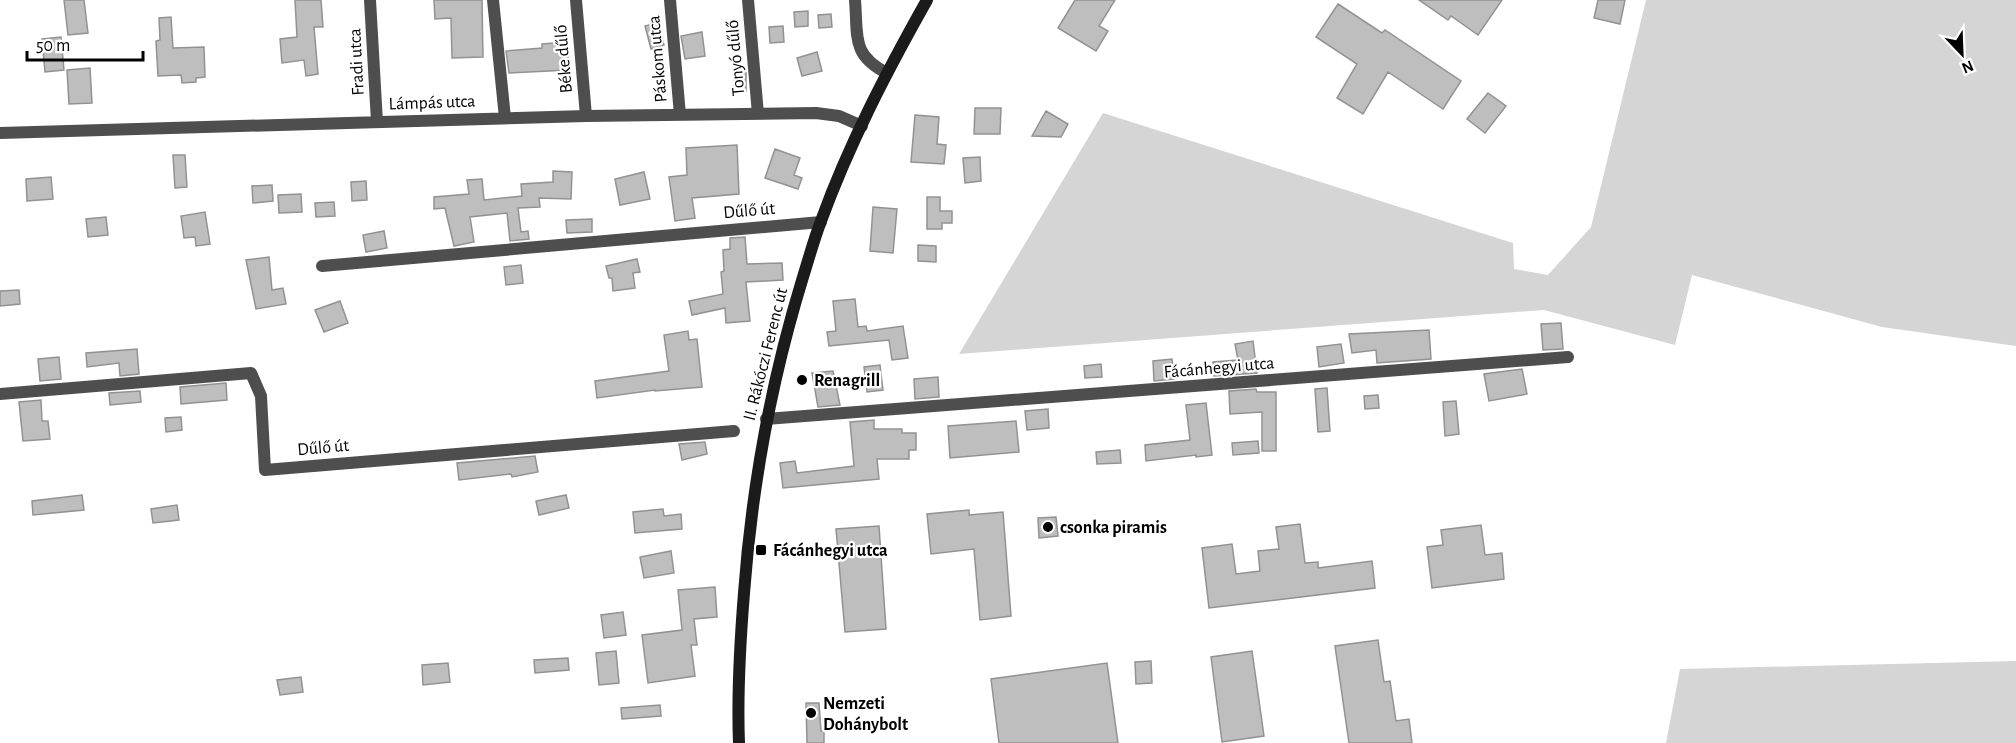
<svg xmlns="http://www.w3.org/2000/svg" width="2016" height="743" viewBox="0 0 2016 743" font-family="'Alegreya Sans',sans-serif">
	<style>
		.green { fill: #d5d5d5 }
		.building { fill: #bebebe; stroke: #929292; stroke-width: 1.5 }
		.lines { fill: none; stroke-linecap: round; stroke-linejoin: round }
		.minor { stroke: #4e4e4e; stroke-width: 12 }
		.secondary { stroke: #1b1b1b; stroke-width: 12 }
		.poi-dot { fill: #000; stroke: #fff; stroke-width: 2 }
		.labels { text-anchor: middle; stroke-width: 4.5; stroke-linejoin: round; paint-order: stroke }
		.street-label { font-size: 18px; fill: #000; stroke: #fff }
		.poi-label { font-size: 18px; font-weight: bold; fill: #000; stroke: #fff; text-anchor: start }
	</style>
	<rect width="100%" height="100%" fill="#fff"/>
	<!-- green -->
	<path class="green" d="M1646 0H2016V346L1882 327 1692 275 1675 345 1544 310 959 354 1103 113 1513 243 1514 269 1548 275 1591 227Z
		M2016 661V743H1666L1680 669Z"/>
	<!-- building -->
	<path class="building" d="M64 0H84L88 33 68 35Z
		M295 0H321L323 27H314L318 74 306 76 304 60 282 63 280 39 297 37Z
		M434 0H482L483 57 452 58 451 18 435 19Z
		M1075 0H1115L1099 26 1108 31 1096 51 1058 28Z
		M1419 0H1502L1478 35 1451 16 1448 20Z
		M1598 0H1625L1620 24 1594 18Z
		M1338 4 1382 33 1385 30 1461 81 1443 109 1388 72 1363 114 1337 98 1357 64 1316 37Z
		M808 11V26L795 27 794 12Z
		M831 14 832 27 819 28 818 15Z
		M171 17 173 48 204 47 205 77 196 78V82L182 83 181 75 158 76 156 41 160 40 159 18Z
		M658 23 664 45 651 49 645 26Z
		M783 26 784 42 770 43 769 27Z
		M702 32 705 56 685 59 681 36Z
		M61 37 64 70 45 72 42 39Z
		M567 42 569 70 509 73 506 51 542 48V44Z
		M817 52 822 71 802 76 797 58Z
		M90 68 92 103 69 104 67 70Z
		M735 71 746 72V91L733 90Z
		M1488 93 1506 106 1485 133 1467 119Z
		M975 108H1001L1000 134H974Z
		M1046 111 1068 124 1061 137 1032 136Z
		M915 115 939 117 937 144 946 145 944 164 911 162Z
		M737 145 739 194 692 198 695 218 675 221 669 177 687 175 686 148Z
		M775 149 800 158 794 175 802 178 798 189 765 178Z
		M173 155H185L187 187 175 188Z
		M980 157 981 181 965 183 963 158Z
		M553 171 572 172 571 199 539 198 540 207 518 208 521 232 528 231 529 239 510 241 507 213 470 217 474 242 454 246 445 208 434 209V197L469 194 467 180 482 179 484 200 522 196 521 184 553 182Z
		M644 172 650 199 620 205 615 179Z
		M51 177 53 199 27 201 26 179Z
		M366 181 367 200 352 201 351 182Z
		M272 185 273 201 253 203 252 186Z
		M301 194 302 212 279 213 278 195Z
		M927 197H940V211H952V223H942V229H927Z
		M334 202 335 216 316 217 315 203Z
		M873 207 897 209 893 253 870 251Z
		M205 212 210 244 196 246 195 237 184 238 181 216Z
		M106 217 108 235 88 237 86 219Z
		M592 219V232L567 233 566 220Z
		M384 231 387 248 366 252 363 235Z
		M745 237 747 264 782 263 783 280 746 282 750 321 726 323 725 308 692 315 689 301 723 294 721 272 724 271 723 250 730 249V238Z
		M918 245 936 246V262L918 261Z
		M269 257 272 290 283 288 286 304 256 309 246 260Z
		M637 259 640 272 633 273 635 288 613 291 612 278H609L606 266Z
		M521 265 523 283 506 285 504 267Z
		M19 290 20 304 0 306V291Z
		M855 299 858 327 866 326 867 331 903 326 908 358 892 360 889 340 829 346 827 332 836 331 833 301Z
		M340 301 348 323 324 332 315 310Z
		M1561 323 1563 349 1543 350 1541 324Z
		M1429 330 1431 359 1377 363 1376 350 1352 353 1349 334Z
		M688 331 689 340 697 339 702 387 655 391V390L597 398 595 381 669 371 664 335Z
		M1253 341 1257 373 1214 376 1213 362 1238 360 1235 344Z
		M1341 344 1344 363 1319 367 1317 347Z
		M137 349 139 374 120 376 119 363 87 367 86 353Z
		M59 357 61 379 40 381 38 359Z
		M1172 359 1174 379 1154 381 1153 361Z
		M1101 364 1102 377 1085 378 1084 366Z
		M880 365 883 390 867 392 864 367Z
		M1522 369 1527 394 1489 401 1484 374Z
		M833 371 840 405 818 407 812 373Z
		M938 377 939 397 915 399 914 379Z
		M226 383 227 400 181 404 180 387Z
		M1327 388 1330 431 1318 432 1315 389Z
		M1256 389 1257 392H1276V451H1262V412L1230 414 1229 391Z
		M140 391 141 402 110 405 109 393Z
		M1378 395 1379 408 1365 409 1364 396Z
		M41 400 42 421H48L50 439 23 441 19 402Z
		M1456 401 1459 434 1445 436 1443 402Z
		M1206 403 1212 455 1196 457V455L1146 461 1145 445 1190 440 1186 405Z
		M1048 409 1049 428 1027 430 1025 411Z
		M181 417 182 430 166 432 165 418Z
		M874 420V429H902V433H916V450H909V459H877L879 479 783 488 780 463 795 461 797 473 854 466 850 422Z
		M1016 421 1019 452 950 458 948 426Z
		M1258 441 1259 453 1233 455 1232 443Z
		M705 442 707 454 682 460 679 444Z
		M1120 450 1121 463 1097 464 1096 452Z
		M535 456 538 472 512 477 511 474 459 480 457 463Z
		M82 495 84 510 33 515 32 501Z
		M566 495 569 508 539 515 536 501Z
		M177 505 179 520 153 523 151 509Z
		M663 509 664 516 681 514 682 529 635 533 633 512Z
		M969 510V515L1003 512 1011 616 980 620 974 549 931 554 927 514Z
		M1056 517 1058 536 1039 538 1038 518Z
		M1300 524 1305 563 1318 562V568L1372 561 1375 588 1209 608 1202 548 1232 544 1236 574 1260 571 1258 551 1279 549 1276 527Z
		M1481 525 1485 555 1502 553 1504 579 1432 588 1427 547 1443 545 1441 530Z
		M879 526 886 629 845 632 836 529Z
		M671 551 674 573 644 578 640 557Z
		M715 587 717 617 694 619 697 645H691L695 676 648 683 642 635 682 630 678 590Z
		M623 612 626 635 604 638 601 615Z
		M1378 640 1384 682 1390 681 1396 721 1409 719 1412 743H1349L1335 646Z
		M616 651 619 683 599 685 596 653Z
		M1252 651 1264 736 1222 742 1211 657Z
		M568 658 569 670 535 673 534 660Z
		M1151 661 1152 683 1136 684 1135 662Z
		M448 663 450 682 423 685 422 665Z
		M1107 663 1118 743H999L991 679Z
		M301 677 303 692 280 695 277 680Z
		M806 703H819L821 731H824V743H807Z
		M660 705 661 716 622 719 621 708Z"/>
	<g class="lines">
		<!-- minor -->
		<path class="minor" d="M370 0 377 122
			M493 0 505 118
			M576 0 586 116
			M670 0 680 115
			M748 0 758 114
			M855 0C858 36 851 55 887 73
			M0 133 586 116 816 113 839 116 862 126
			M322 266 821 222
			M0 394 251 373 261 396 265 470 734 431
			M766 419 1568 357"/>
		<!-- secondary -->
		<path class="secondary" d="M739 743C737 693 740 643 744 593 752 485 771 381 803 277 809 258 814 239 821 221 849 144 887 71 927 0"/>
	</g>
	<!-- markers -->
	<g class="poi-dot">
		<circle cx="802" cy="380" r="6"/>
		<circle cx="1048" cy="527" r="6"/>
		<rect x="755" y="544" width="12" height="12" rx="3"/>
		<circle cx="811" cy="713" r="6"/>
	</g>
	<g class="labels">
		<!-- street labels -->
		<g class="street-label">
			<text transform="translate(735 58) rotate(-95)" y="6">Tonyó dűlő</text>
			<text transform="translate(563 59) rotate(-95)" y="6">Béke dűlő</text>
			<text transform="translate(657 59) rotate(-95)" y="6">Páskom utca</text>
			<text transform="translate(356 62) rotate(-93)" y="6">Fradi utca</text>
			<text transform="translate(432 102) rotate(-2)" y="6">Lámpás utca</text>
			<text transform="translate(749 210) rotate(-5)" y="6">Dűlő út</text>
			<text transform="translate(765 354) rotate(-76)" y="6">II. Rákóczi Ferenc út</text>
			<text transform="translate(1219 367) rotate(-5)" y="6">Fácánhegyi utca</text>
			<text transform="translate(323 447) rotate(-5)" y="6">Dűlő út</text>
		</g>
		<!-- poi labels -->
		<g class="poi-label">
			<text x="814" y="386">Renagrill</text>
			<text x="1060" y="533">csonka piramis</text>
			<text x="773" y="556">Fácánhegyi utca</text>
			<text x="823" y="709">Nemzeti<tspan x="823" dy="21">Dohánybolt</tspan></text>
		</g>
	</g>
	<!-- north arrow -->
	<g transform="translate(1962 54) rotate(157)" stroke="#ffffff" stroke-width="4.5" paint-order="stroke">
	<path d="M0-4.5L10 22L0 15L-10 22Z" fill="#000000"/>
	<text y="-9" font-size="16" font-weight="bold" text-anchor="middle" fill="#000000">N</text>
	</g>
	<!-- scale -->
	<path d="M27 51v9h116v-9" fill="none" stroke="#000000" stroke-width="3"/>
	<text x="36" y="51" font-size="18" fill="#000000" stroke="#ffffff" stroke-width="4.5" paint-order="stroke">50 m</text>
</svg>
